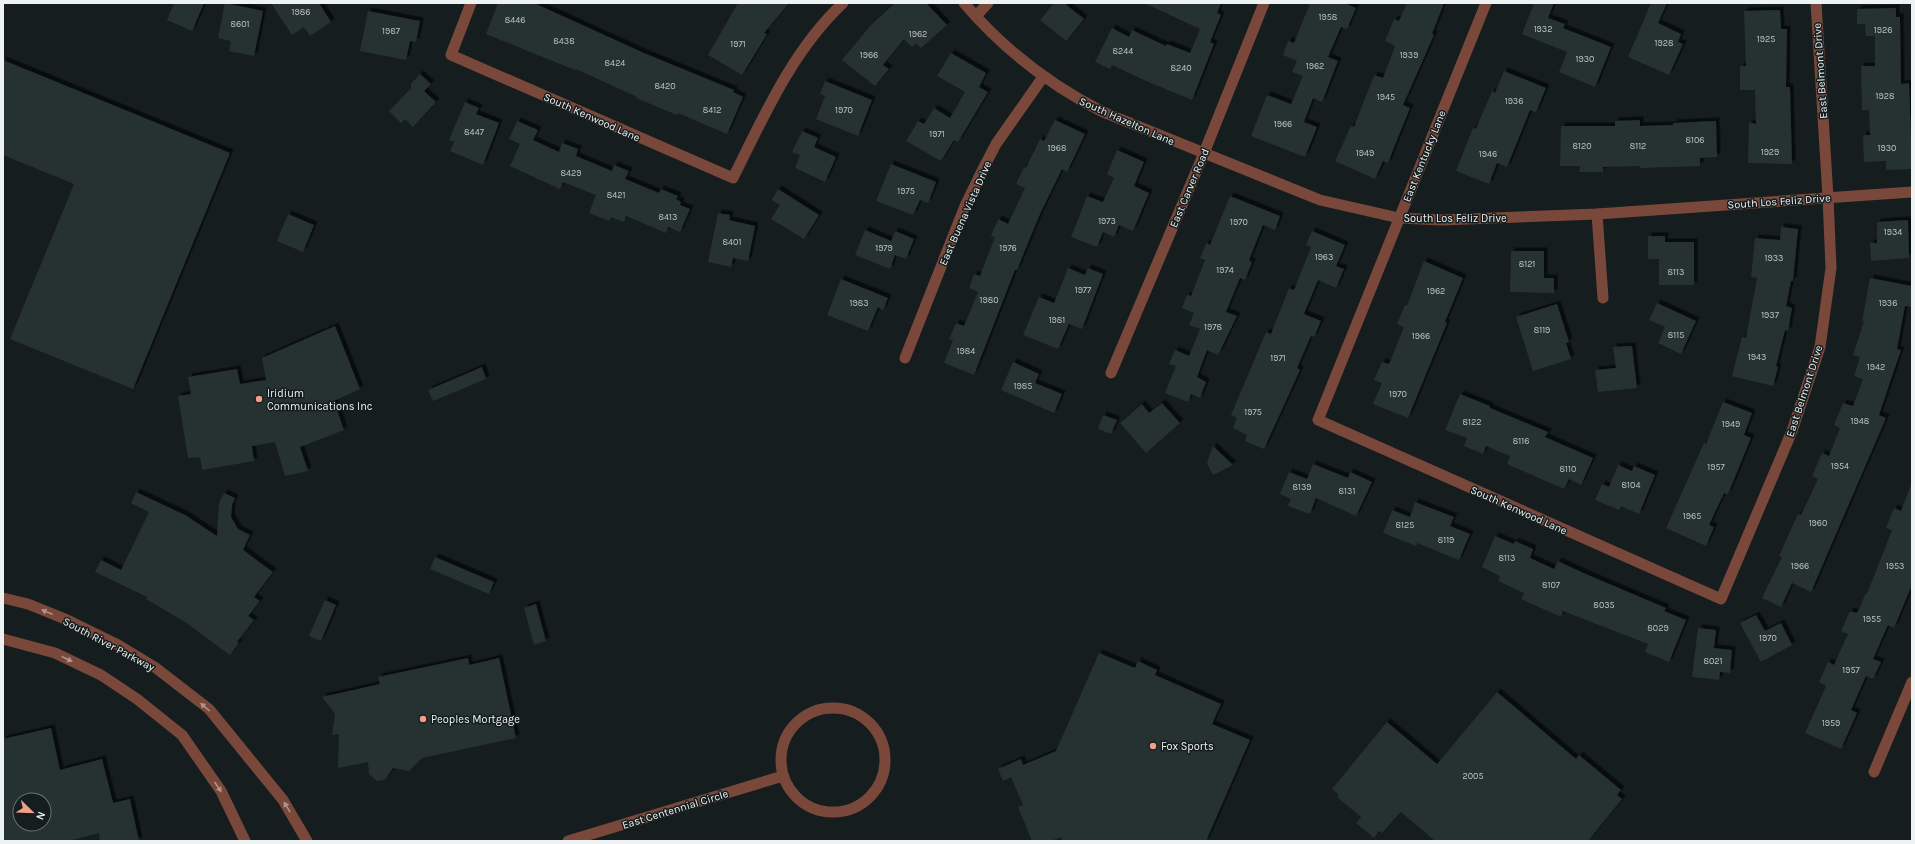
<svg xmlns="http://www.w3.org/2000/svg" width="1915" height="844" viewBox="0 0 1915 844" font-family="Karla,sans-serif">
	<style>
		.building { fill: #283031; fill-rule: evenodd; filter: url(#shadow) }
		.lines { fill: none; stroke-linecap: round; stroke-linejoin: round }
		.minor { stroke: #7a483a; stroke-width: 11 }
		.tertiary { stroke: #7a483a; stroke-width: 11 }
		.oneway { fill: #ae958d }
		.poi-dot { fill: #f39f86; stroke: #151d1e; stroke-width: 1.5 }
		.labels { text-anchor: middle; stroke-width: 3; stroke-linejoin: round; paint-order: stroke }
		.number-label { font-size: 9px; fill: #bcc2c2 }
		.street-label { font-size: 11px; fill: #edf3f3; stroke: #151d1e }
		.poi-label { font-size: 11px; fill: #edf3f3; stroke: #151d1e; text-anchor: start }
	</style>
	<defs>
		<filter id="shadow"><feDropShadow dx="3.5" dy="-3.5" stdDeviation="0" flood-color="#0009"/></filter>
	</defs>
	<rect width="100%" height="100%" fill="#151d1e"/>
	<!-- building -->
	<path class="building" d="M174 3H204L192 31 167 20Z
		M225 3 263 11 254 56 229 51 231 41 218 38Z
		M271 3H319L331 22 310 36 304 27 292 35Z
		M498 3H534L644 53 734 90 733 92 743 97 727 134 678 113 677 115 636 98 637 97 576 69 575 70 486 34Z
		M738 3H789L764 33 767 34 742 75 708 55Z
		M895 3H926L947 25 921 48 916 43 912 47 904 39 883 65 889 69 875 86 842 60 871 25Z
		M1054 3H1064L1084 19 1066 41 1040 20Z
		M1144 3H1221L1217 13 1221 15 1210 42 1214 44 1192 100 1146 81 1112 65 1110 69 1095 62 1112 28 1129 37 1132 30 1166 46 1167 44 1190 53 1200 29Z
		M1310 3H1344L1356 8 1347 29 1341 27 1328 57 1338 61 1322 102 1313 98 1304 122 1317 127 1305 157 1251 136 1267 95 1291 104 1303 76 1292 72 1297 61 1283 55 1288 41 1294 43Z
		M1407 3H1444L1432 34 1434 35 1403 105 1410 108 1395 145 1388 163 1383 161 1375 179 1335 161 1351 126 1354 127 1374 75 1383 78 1395 46 1385 41 1394 19 1399 21Z
		M1534 3H1554L1548 18 1565 24 1563 28 1611 47 1595 87 1559 72 1567 52 1522 34Z
		M1651 3H1667L1658 23 1681 34 1678 42 1683 44 1669 75 1628 57Z
		M1896 8V17H1900L1901 84 1909 83 1912 169 1886 170V161L1864 162 1863 135H1870L1869 110H1862L1861 66H1875V36H1866L1865 24H1857V9Z
		M1780 10 1781 29H1787L1786 87H1790L1792 164 1748 163 1749 123 1756 124 1755 90H1740V66H1746L1744 11Z
		M368 11 420 21 416 42 410 41 406 60 360 51Z
		M951 53 986 73 979 87 988 92 958 142 954 140 941 161 906 141 918 121 924 124 934 108 950 118 965 92 937 76Z
		M3 60 230 153 133 389 10 339 74 184 3 155Z
		M1504 71 1546 88 1536 112 1530 110 1507 167 1497 163 1489 184 1456 171 1473 128 1476 129 1492 91 1495 93Z
		M420 74 431 84 424 91 436 102 413 127 405 119 401 123 389 111 411 88V84Z
		M825 81 872 100 858 136 816 119 825 96 820 94Z
		M465 102 479 108 476 114 499 123 483 165 450 151 454 142 449 140Z
		M1055 120 1085 134 1067 172 1062 169 1040 214 1017 270H1015L974 375 944 363 953 340 949 339 956 323 964 326 978 292 969 288 974 274 980 276 995 237 991 236 998 219 1008 224 1025 188 1016 184 1024 167 1026 168 1040 139 1044 141Z
		M1640 120V126L1673 125V123L1716 121 1717 157 1700 158V166L1640 168V166L1603 167V172H1579L1580 166H1560L1561 126H1615V121Z
		M517 121 538 130 533 140 559 152 562 143 578 149 576 156 612 171 614 165 629 171 625 179 659 193 661 189 678 196 676 199 681 202 680 205 690 209 680 232 668 227 666 233 626 216 624 222 611 217 609 221 589 213 596 195 563 182 560 189 510 166 520 144 509 139Z
		M802 131 818 138 814 147 836 157 825 182 795 168 800 155 792 152Z
		M1117 150 1144 162 1134 186 1149 193 1133 231 1119 225 1114 237 1103 232 1097 247 1071 237 1087 196 1103 202 1114 178 1107 174Z
		M891 164 936 182 928 203 920 200 913 215 876 201Z
		M778 189 819 215 804 239 771 219 780 205 772 200Z
		M1230 196 1280 216 1275 230 1263 225 1249 260 1252 262 1245 280 1240 278 1226 312 1237 316 1218 355 1207 350 1197 377 1206 382 1200 398 1191 394 1188 402 1165 393 1176 366 1169 364 1175 350 1189 356 1200 329 1189 325 1194 313 1182 308 1187 295 1191 296 1205 260 1200 258 1206 243 1210 245Z
		M718 213 730 215 729 220 755 226 748 261 733 258 731 267 708 262Z
		M288 214 314 225 303 252 277 241Z
		M1908 220 1909 258 1871 261 1870 243H1877V222Z
		M1781 227 1798 229 1793 281H1791L1786 306 1792 308 1788 331 1785 330 1776 366 1778 367 1773 386 1732 376 1742 337 1746 338 1757 278 1751 277 1755 238 1780 240Z
		M865 230 891 241 895 231 914 239 906 259 895 255 890 269 855 255Z
		M1312 231 1345 245 1336 266 1344 269 1336 288 1318 280 1304 314 1321 321 1314 337 1311 336 1297 368 1300 370 1264 449 1245 441 1247 435 1233 428 1237 418 1231 415 1266 332 1271 334 1289 288 1294 290 1311 247 1306 245Z
		M1648 236H1665V242H1694V285H1659V259H1648Z
		M1511 251H1544V278H1554V293L1510 292Z
		M1424 261 1463 278 1445 322 1447 323 1408 418 1373 404 1382 383 1374 380 1382 362 1389 364 1404 327 1397 324 1405 305 1407 306Z
		M1068 268 1085 275 1088 268 1103 274 1082 329 1069 324 1058 349 1023 335 1039 297 1054 303Z
		M1870 278 1912 286 1911 307 1905 306 1897 349 1901 350 1879 415 1886 418 1811 592 1792 583 1781 607 1762 598 1782 557 1779 556 1787 538 1798 514 1801 515 1818 479 1812 476 1822 453 1829 456 1840 428 1834 425 1843 403 1853 406 1863 379 1854 376 1860 357 1853 355 1864 321H1862Z
		M841 279 888 298 883 310 878 307 868 331 827 315Z
		M1657 303 1696 321 1681 354 1658 343 1665 327 1649 320Z
		M1557 304 1569 342 1566 343 1571 359 1533 371 1516 317Z
		M335 326 360 389 334 401 344 430 300 447 308 471 285 476 275 442 252 446 254 461 202 470 200 457 188 458 178 396 191 394 188 377 237 369 240 384 266 380 262 358Z
		M1632 346 1637 388 1598 392 1595 370 1616 368 1613 347Z
		M1013 362 1039 374 1035 383 1062 394 1054 413 1001 390Z
		M482 367 486 379 433 401 428 390Z
		M1460 394 1490 406V408L1548 432 1545 437 1593 458 1581 485 1569 479 1564 489 1507 464 1510 456 1486 446 1483 454 1464 446 1467 438 1445 430Z
		M1723 402 1752 413 1744 435 1751 438 1728 494 1724 493 1709 525 1714 527 1706 546 1666 528 1704 443 1706 444Z
		M1162 403 1180 423 1146 453 1120 423 1142 404 1149 413Z
		M1103 415 1117 420 1111 434 1098 429Z
		M1213 446 1233 465 1213 475 1207 463Z
		M1313 464 1348 478 1350 472 1372 482 1356 516 1316 498 1310 514 1288 506 1291 499 1280 494 1289 472 1307 479Z
		M1618 465 1632 471 1634 466 1655 475 1639 514 1621 506 1619 510 1595 500 1602 484 1609 487Z
		M1911 485 1912 585 1894 628 1888 625 1873 659 1881 662 1873 679 1866 676 1851 710 1857 713 1841 749 1805 733 1826 686 1819 682 1828 662 1834 665 1848 634 1841 631 1850 611 1857 613 1866 593 1867 594 1892 530 1886 528 1894 508 1901 511Z
		M136 492 185 515 217 536 219 503 224 493 235 498 232 505 231 517 238 529 250 535 243 550 273 572 254 597 260 601 248 616 254 620 237 642 239 643 230 655 185 622 146 599 147 597 95 572 101 560 121 570 149 512 131 503Z
		M1415 502 1454 517 1450 526 1470 534 1459 560 1417 543 1416 546 1383 533 1392 510 1410 517Z
		M1495 536 1514 544 1515 541 1533 549 1530 558 1554 569 1558 561 1581 572 1666 608 1664 611 1686 620 1669 662 1645 652 1648 644 1563 611 1561 617 1521 599 1524 593 1498 581 1500 576 1482 567Z
		M435 557 494 582 489 594 430 569Z
		M325 600 336 605 321 641 309 636Z
		M536 604 546 641 534 645 524 608Z
		M1756 615 1765 631 1781 623 1792 645 1761 662 1740 623Z
		M1698 628 1716 630 1714 648 1732 650 1730 673 1720 672 1719 680 1692 677Z
		M1099 653 1135 668 1138 661 1157 670 1155 675 1221 704 1212 724 1250 740 1206 841H1063L1061 837 1051 841H1032L1018 807 1023 805 1011 777 1003 781 998 769 1021 759 1023 765 1056 751Z
		M468 658 469 665 499 658 516 738 422 758 409 771 393 768 385 780 377 781 369 774 368 762 338 768 339 734 332 735 335 714 322 697 380 684 378 677Z
		M1497 692 1576 759 1579 755 1621 790 1617 795 1622 799 1588 841H1435L1401 812 1382 833 1379 831 1374 838 1356 823 1361 817 1337 797 1339 795 1332 789 1387 722 1437 764Z
		M51 728 60 770 102 759 113 803 130 799 139 841H100L99 833 68 841H4L3 739ZM20 800H44V824H20Z"/>
	<g class="lines">
		<!-- minor -->
		<path class="minor" d="M471 3 451 55 733 178C764 116 792 51 843 3
			M1486 3 1318 420 1721 599 1792 431 1820 347 1831 268 1828 197 1816 3
			M976 16 988 3
			M1597 214 1603 298
			M905 358 965 206 984 167 996 144 1043 77
			M1111 373 1204 153 1264 3
			M781 760a52 52 0 1 1 104 0a52 52 0 1 1-104 0Z
			M1874 772 1912 682
			M568 841 783 776"/>
		<!-- tertiary -->
		<path class="tertiary" d="M964 3C1003 49 1050 85 1103 112L1320 200 1399 218 1442 220 1597 214 1912 192
			M3 598 28 604 65 619 118 645 156 668 209 709 283 800 307 841
			M3 639 55 653 101 675 137 699 182 735 221 791 245 841"/>
	</g>
	<!-- one-way arrows -->
	<defs><path id="oneway-solid" d="M-6-.8H1V-3.2L6.5 0L1 3.2V.8H-6Z"/></defs>
	<g class="oneway">
		<use href="#oneway-solid" transform="translate(47 612) rotate(-158)"/>
		<use href="#oneway-solid" transform="translate(67 659) rotate(26)"/>
		<use href="#oneway-solid" transform="translate(205 707) rotate(-140)"/>
		<use href="#oneway-solid" transform="translate(218 787) rotate(56)"/>
		<use href="#oneway-solid" transform="translate(287 807) rotate(-121)"/>
	</g>
	<!-- markers -->
	<g class="poi-dot">
		<circle cx="259" cy="399" r="4"/>
		<circle cx="423" cy="719" r="4"/>
		<circle cx="1153" cy="746" r="4"/>
	</g>
	<g class="labels">
		<!-- number labels -->
		<g class="number-label">
			<text x="301" y="15">1986</text>
			<text x="1328" y="20">1958</text>
			<text x="515" y="23">8446</text>
			<text x="240" y="27">8601</text>
			<text x="1543" y="32">1932</text>
			<text x="1883" y="33">1926</text>
			<text x="391" y="34">1987</text>
			<text x="918" y="37">1962</text>
			<text x="1766" y="42">1925</text>
			<text x="564" y="44">8438</text>
			<text x="1664" y="46">1928</text>
			<text x="738" y="47">1971</text>
			<text x="1123" y="54">8244</text>
			<text x="869" y="58">1966</text>
			<text x="1409" y="58">1939</text>
			<text x="1585" y="62">1930</text>
			<text x="615" y="66">8424</text>
			<text x="1315" y="69">1962</text>
			<text x="1181" y="71">8240</text>
			<text x="665" y="89">8420</text>
			<text x="1885" y="99">1928</text>
			<text x="1386" y="100">1945</text>
			<text x="1514" y="104">1936</text>
			<text x="712" y="113">8412</text>
			<text x="844" y="113">1970</text>
			<text x="1283" y="127">1966</text>
			<text x="474" y="135">8447</text>
			<text x="937" y="137">1971</text>
			<text x="1695" y="143">8106</text>
			<text x="1582" y="149">8120</text>
			<text x="1638" y="149">8112</text>
			<text x="1057" y="151">1968</text>
			<text x="1887" y="151">1930</text>
			<text x="1770" y="155">1929</text>
			<text x="1365" y="156">1949</text>
			<text x="1488" y="157">1946</text>
			<text x="571" y="176">8429</text>
			<text x="906" y="194">1975</text>
			<text x="616" y="198">8421</text>
			<text x="668" y="220">8413</text>
			<text x="1107" y="224">1973</text>
			<text x="1239" y="225">1970</text>
			<text x="1893" y="235">1934</text>
			<text x="732" y="245">8401</text>
			<text x="884" y="251">1979</text>
			<text x="1008" y="251">1976</text>
			<text x="1324" y="260">1963</text>
			<text x="1774" y="261">1933</text>
			<text x="1527" y="267">8121</text>
			<text x="1225" y="273">1974</text>
			<text x="1676" y="275">8113</text>
			<text x="1083" y="293">1977</text>
			<text x="1436" y="294">1962</text>
			<text x="989" y="303">1980</text>
			<text x="859" y="306">1983</text>
			<text x="1888" y="306">1936</text>
			<text x="1770" y="318">1937</text>
			<text x="1057" y="323">1981</text>
			<text x="1213" y="330">1978</text>
			<text x="1542" y="333">8119</text>
			<text x="1676" y="338">8115</text>
			<text x="1421" y="339">1966</text>
			<text x="966" y="354">1984</text>
			<text x="1757" y="360">1943</text>
			<text x="1278" y="361">1971</text>
			<text x="1876" y="370">1942</text>
			<text x="1023" y="389">1985</text>
			<text x="1398" y="397">1970</text>
			<text x="1253" y="415">1975</text>
			<text x="1860" y="424">1948</text>
			<text x="1472" y="425">8122</text>
			<text x="1731" y="427">1949</text>
			<text x="1521" y="444">8116</text>
			<text x="1840" y="469">1954</text>
			<text x="1716" y="470">1957</text>
			<text x="1568" y="472">8110</text>
			<text x="1631" y="488">8104</text>
			<text x="1302" y="490">8139</text>
			<text x="1347" y="494">8131</text>
			<text x="1692" y="519">1965</text>
			<text x="1818" y="526">1960</text>
			<text x="1405" y="528">8125</text>
			<text x="1446" y="543">8119</text>
			<text x="1507" y="561">8113</text>
			<text x="1800" y="569">1966</text>
			<text x="1895" y="569">1953</text>
			<text x="1551" y="588">8107</text>
			<text x="1604" y="608">8035</text>
			<text x="1872" y="622">1955</text>
			<text x="1658" y="631">8029</text>
			<text x="1768" y="641">1970</text>
			<text x="1713" y="664">8021</text>
			<text x="1851" y="673">1957</text>
			<text x="1831" y="726">1959</text>
			<text x="1473" y="779">2005</text>
		</g>
		<!-- street labels -->
		<g class="street-label">
			<text transform="translate(1820 71) rotate(-94)" y="4">East Belmont Drive</text>
			<text transform="translate(592 117) rotate(24)" y="4">South Kenwood Lane</text>
			<text transform="translate(1127 121) rotate(24)" y="4">South Hazelton Lane</text>
			<text transform="translate(1424 156) rotate(-68)" y="4">East Kentucky Lane</text>
			<text transform="translate(1189 188) rotate(-67)" y="4">East Carver Road</text>
			<text transform="translate(1779 201) rotate(-4)" y="4">South Los Feliz Drive</text>
			<text transform="translate(965 213) rotate(-66)" y="4">East Buena Vista Drive</text>
			<text x="1455" y="222">South Los Feliz Drive</text>
			<text transform="translate(1804 391) rotate(-72)" y="4">East Belmont Drive</text>
			<text transform="translate(1519 510) rotate(24)" y="4">South Kenwood Lane</text>
			<text transform="translate(109 644) rotate(28)" y="4">South River Parkway</text>
			<text transform="translate(675 809) rotate(-17)" y="4">East Centennial Circle</text>
		</g>
		<!-- poi labels -->
		<g class="poi-label">
			<text x="267" y="397">Iridium<tspan x="267" dy="13">Communications Inc</tspan></text>
			<text x="431" y="723">Peoples Mortgage</text>
			<text x="1161" y="750">Fox Sports</text>
		</g>
	</g>
	<!-- border -->
	<rect width="1915" height="844" fill="none" stroke="#edf3f3" stroke-width="8"/>
	<!-- north arrow -->
	<g transform="translate(32 812) rotate(113)"><circle r="19" fill="#151d1e" stroke="#6b7373"/>
	<path d="M0-3L7 15L0 10L-7 15Z" fill="#f39f86"/>
	<text y="-6" font-size="11" font-weight="bold" text-anchor="middle" fill="#edf3f3">N</text>
	</g>
</svg>
